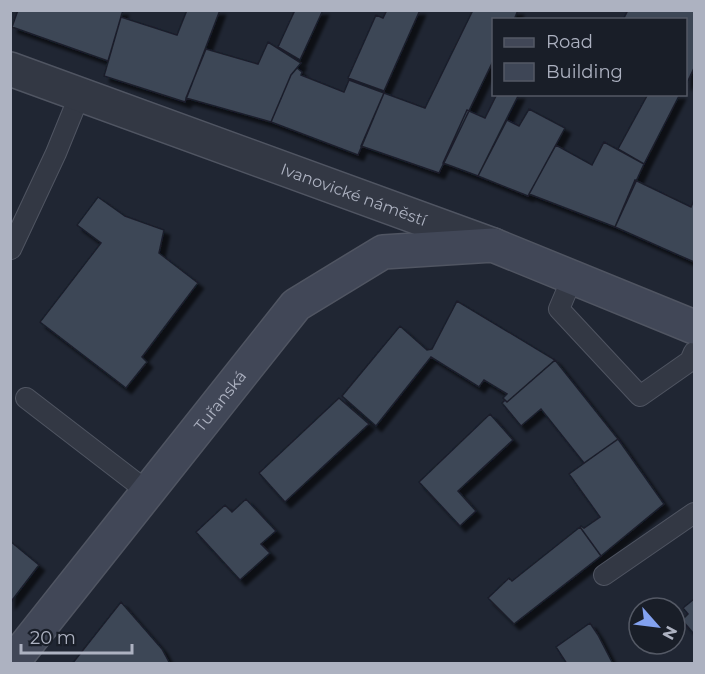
<svg xmlns="http://www.w3.org/2000/svg" width="705" height="674" viewBox="0 0 705 674" font-family="Montserrat,sans-serif">
	<style>
		.building { fill: #3e4656; stroke: #1a1f2b; stroke-width: 1.5; filter: url(#shadow) }
		.lines { fill: none; stroke-linecap: round; stroke-linejoin: round }
		.service-casing { stroke: #505562; stroke-width: 22 }
		.minor-casing { stroke: #505562; stroke-width: 36 }
		.secondary-casing { stroke: #505562; stroke-width: 36 }
		.service { stroke: #333844; stroke-width: 20 }
		.minor { stroke: #333844; stroke-width: 33 }
		.secondary { stroke: #414757; stroke-width: 33 }
		.labels { text-anchor: middle; stroke-width: 5; stroke-linejoin: round; paint-order: stroke }
		.street-label { font-size: 16px; fill: #adb2c1; stroke: #191e28 }
	</style>
	<defs>
		<filter id="shadow"><feDropShadow dx="5.5" dy="5.5" stdDeviation="1.5" flood-color="#0009"/></filter>
	</defs>
	<rect width="100%" height="100%" fill="#202633"/>
	<!-- building -->
	<path class="building" d="M18 10H123L108 61 12 27Z
		M187 10H220L185 102 104 76 121 17 177 35Z
		M295 10H323L300 60 278 47Z
		M387 10H420L384 91 348 78 376 15 383 18Z
		M473 10H518L514 20H494V59L439 173 361 146 384 93 425 108Z
		M628 10 694 11V68L686 85V20H623Z
		M268 42 301 63 291 75 271 122 186 98 206 49 258 64Z
		M297 68 302 72 301 75 344 92 349 80 384 93 358 155 271 122 291 75Z
		M497 94H519L478 176 443 163 467 110 485 118Z
		M648 94H680L644 164 618 149Z
		M529 109 565 128 528 196 478 176 507 120 519 126Z
		M604 142 644 164 615 227 529 194 556 145 592 165Z
		M635 180 691 207 694 200V262L615 227Z
		M98 197 125 216 164 230 159 253 198 283 142 357 147 362 126 388 40 322 101 243 77 225Z
		M457 301 555 360 507 402 503 398 507 394 484 380 479 387 431 357 376 426 342 396 400 326 427 350 432 349Z
		M555 360 618 439 584 463 541 409 521 426 502 403 505 400 507 402Z
		M339 398 369 424 285 502 259 473Z
		M490 414 513 440 458 491 476 511 460 526 419 482Z
		M618 439 664 504 601 556 580 527 581 526 584 528 600 517 569 474Z
		M246 499 276 531 261 544 270 553 240 580 196 532 225 505 232 512Z
		M580 527 601 556 514 624 488 598 509 578 512 581Z
		M10 541 39 565 10 603Z
		M694 599V634L682 620 688 614 683 608Z
		M121 602 162 649 170 664H72Z
		M590 623 598 635 613 664H567L556 647Z"/>
	<g class="lines">
		<defs>
			<path id="service" d="M11 249 56 153 80 94
				M573 276 559 309 640 396 690 361 694 352
				M26 398 148 492
				M604 575 694 513"/>
			<g id="minor">
				<path id="s1" d="M10 69 493 245"/>
			</g>
			<g id="secondary">
				<path id="s2" d="M11 664 296 305 383 252 493 245 694 327"/>
			</g>
		</defs>
		<!-- service casing -->
		<use href="#service" class="service-casing"/>
		<!-- minor casing -->
		<use href="#minor" class="minor-casing"/>
		<!-- secondary casing -->
		<use href="#secondary" class="secondary-casing"/>
		<!-- service -->
		<use href="#service" class="service"/>
		<!-- minor -->
		<use href="#minor" class="minor"/>
		<!-- secondary -->
		<use href="#secondary" class="secondary"/>
	</g>
	<g class="labels">
		<!-- street labels -->
		<g class="street-label">
			<text dy="6" stroke="none"><textPath href="#s1" startOffset="366">Ivanovické náměstí</textPath></text>
			<text dy="6" stroke="none"><textPath href="#s2" startOffset="336">Tuřanská</textPath></text>
		</g>
	</g>
	<!-- border -->
	<rect width="705" height="674" fill="none" stroke="#adb2c1" stroke-width="24"/>
	<!-- legend -->
	<rect x="492" y="18" width="195" height="78" fill="#191e28" stroke="#545965" stroke-width="1.5"/>
	<rect x="504" y="38" width="30" height="9" fill="#414757" stroke="#545965" stroke-width="1.5"/>
	<text x="546" y="48" font-size="18" fill="#adb2c1">Road</text>
	<rect x="504" y="63" width="30" height="18" fill="#3e4656" stroke="#545965" stroke-width="1.5"/>
	<text x="546" y="78" font-size="18" fill="#adb2c1">Building</text>
	<!-- north arrow -->
	<g transform="translate(657 626) rotate(118)"><circle r="28" fill="#191e28" stroke="#545965" stroke-width="1.5"/>
	<path d="M0-4.5L10 22L0 15L-10 22Z" fill="#83a2f0"/>
	<text y="-9" font-size="16" font-weight="bold" text-anchor="middle" fill="#adb2c1">N</text>
	</g>
	<!-- scale -->
	<path d="M21 644v9h111v-9" fill="none" stroke="#adb2c1" stroke-width="3"/>
	<text x="30" y="644" font-size="18" fill="#adb2c1" stroke="#191e28" stroke-width="4.5" paint-order="stroke">20 m</text>
</svg>
